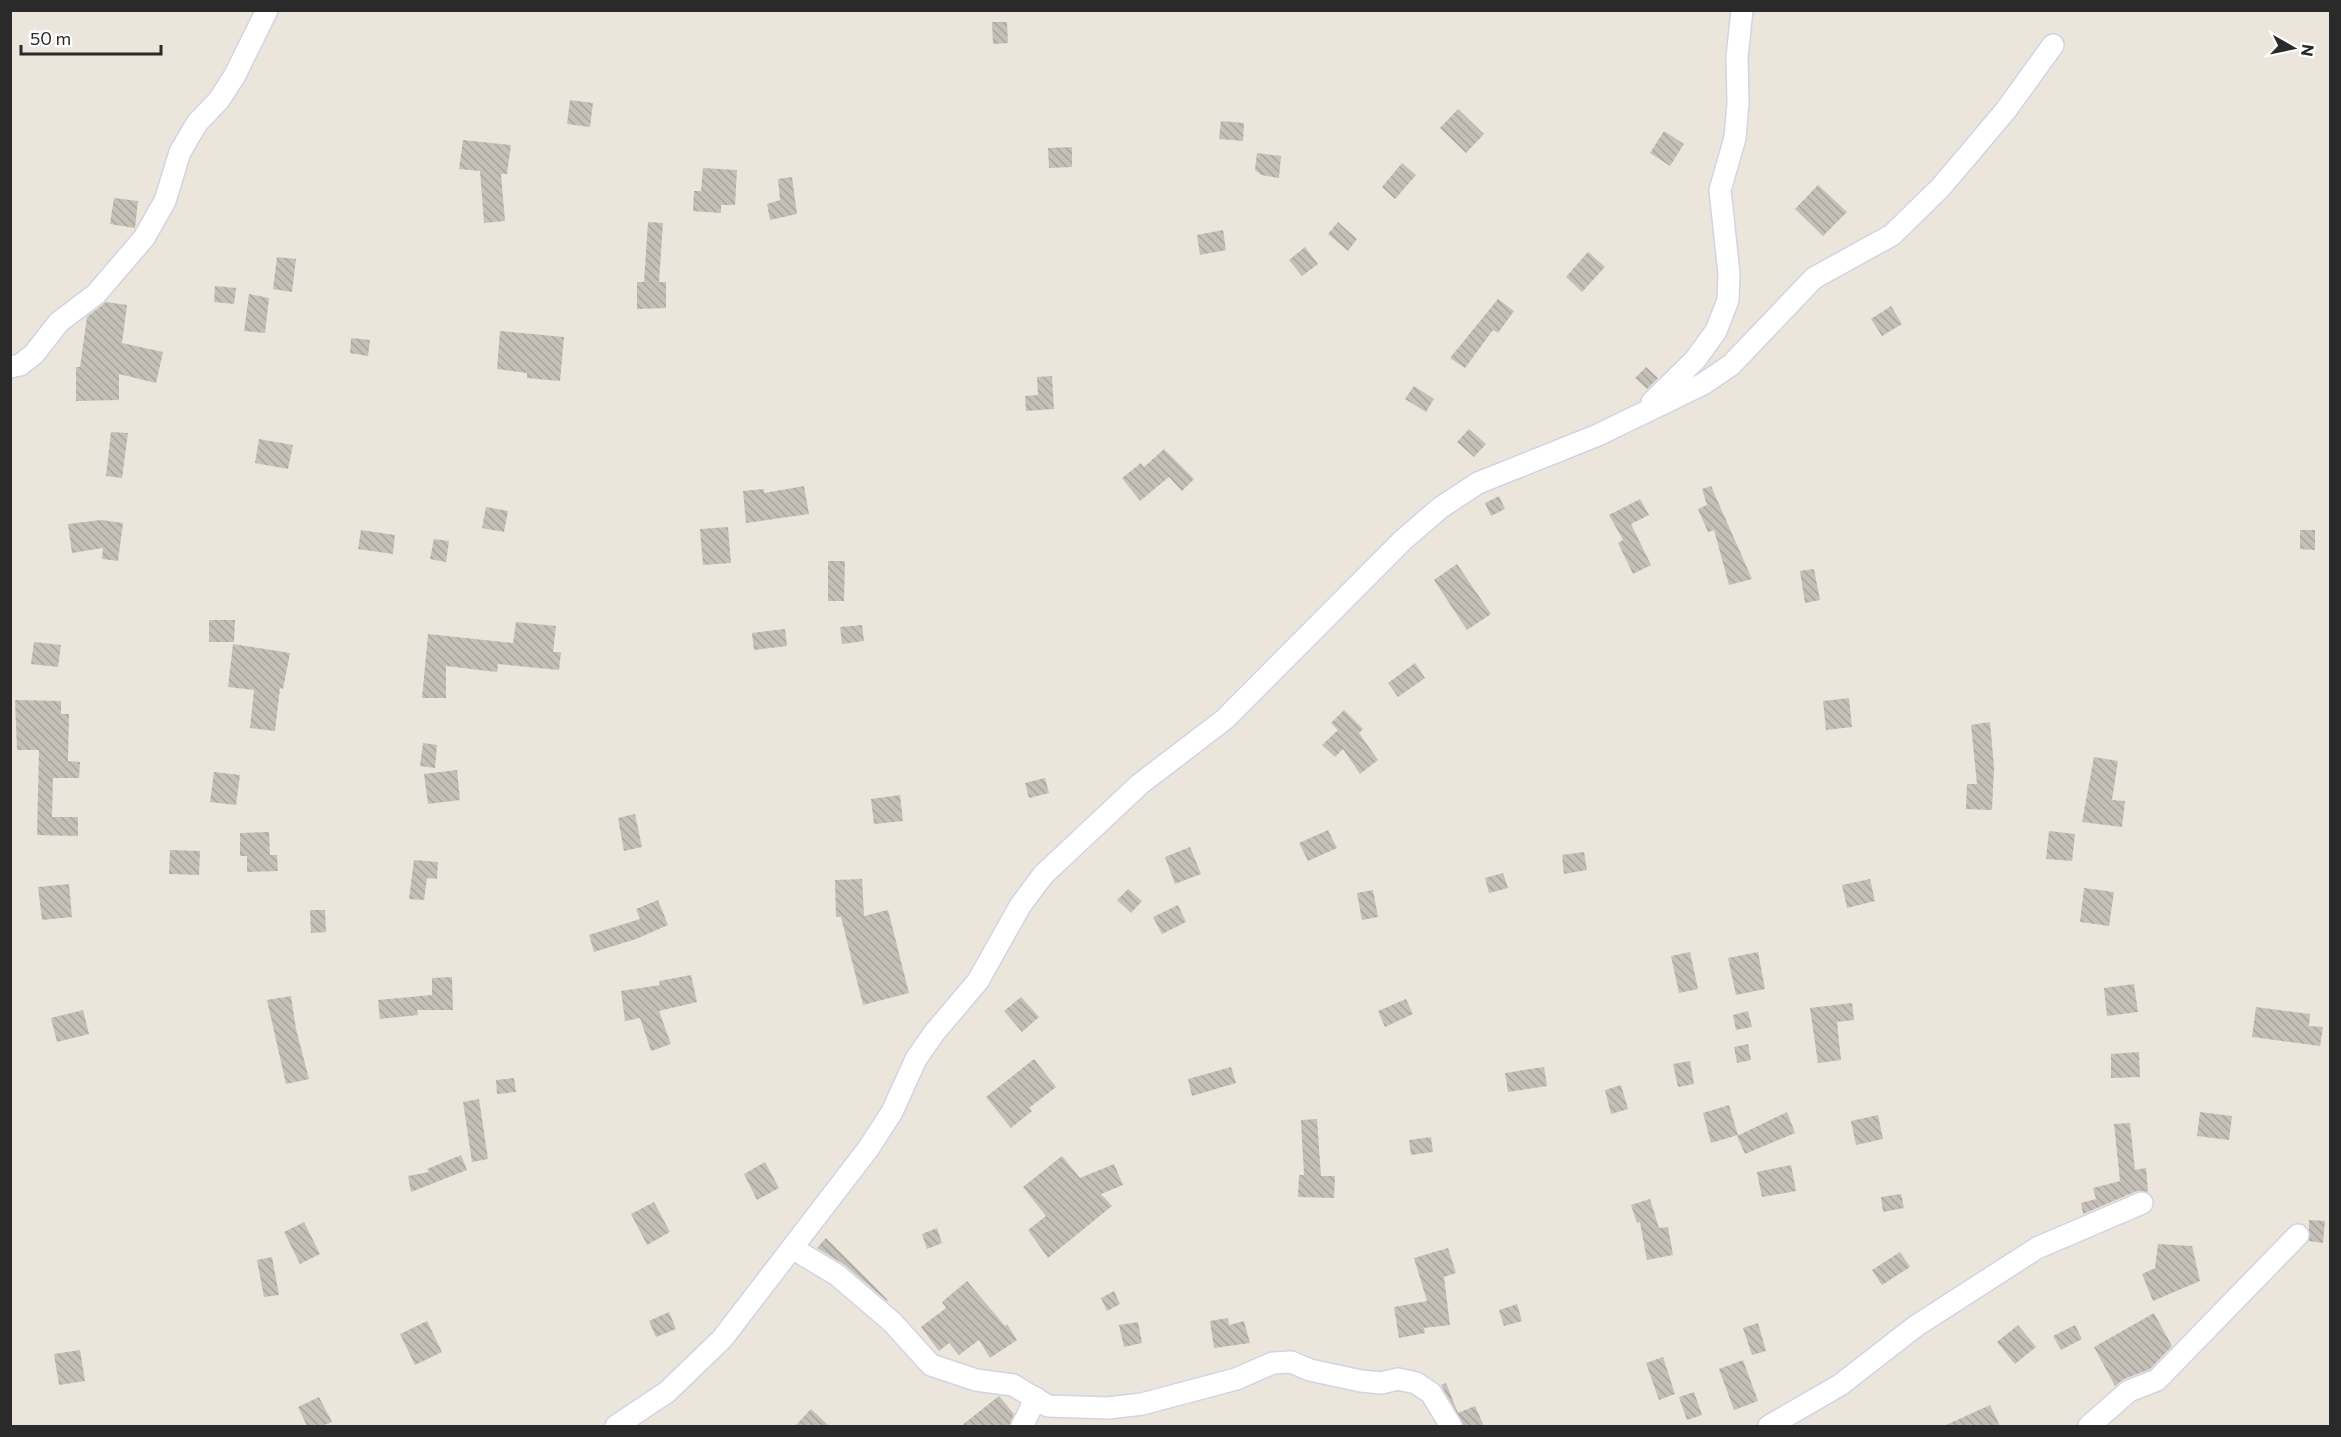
<svg xmlns="http://www.w3.org/2000/svg" width="2341" height="1437" viewBox="0 0 2341 1437" font-family="Commissioner,sans-serif">
	<style>
		.building { fill: url(#building-back-hatch) }
		.lines { fill: none; stroke-linecap: round; stroke-linejoin: round }
		.minor-casing { stroke: #d1d4e2; stroke-width: 24 }
		.minor { stroke: #fff; stroke-width: 21 }
	</style>
	<defs>
		<pattern id="building-back-hatch" width="6" height="6" patternUnits="userSpaceOnUse" patternTransform="scale(1.5)"><rect width="6" height="6" fill="#c4bfb7"/><path d="M-1 5l2 2M0 0l6 6M5-1l2 2" fill="none" stroke="#a9a49e"/></pattern>
	</defs>
	<rect width="100%" height="100%" fill="#ebe5dc"/>
	<!-- building -->
	<path class="building" d="M992 22H1007L1008 43 993 44Z
		M570 100 593 103 590 127 567 124Z
		M1458 109 1484 134 1466 153 1440 128Z
		M1221 121 1244 123 1243 141 1219 139Z
		M1664 131 1684 144 1670 166 1650 153Z
		M463 140 511 145 507 174H501L505 221 484 223 480 171 459 169Z
		M1072 147V167L1049 168 1048 148Z
		M1257 153 1281 156 1279 178 1261 175 1255 170Z
		M1402 163 1416 175 1395 199 1382 187Z
		M703 168 737 170 735 205H721V213L693 211 694 191H701Z
		M792 177 797 214 770 220 767 204 780 200 778 179Z
		M1818 185 1847 212 1823 236 1795 209Z
		M114 198 138 201 135 228 110 224Z
		M648 222 663 223 659 282H666V308L637 309V282H644Z
		M1338 222 1357 239 1348 251 1328 234Z
		M1223 230 1226 250 1200 255 1197 235Z
		M1305 247 1318 264 1302 276 1289 260Z
		M1588 252 1605 267 1582 292 1566 277Z
		M277 257 296 259 292 292 273 289Z
		M215 286 236 288 234 304 214 302Z
		M249 294 269 298 265 333 244 331Z
		M1498 299 1514 311 1498 333 1493 330 1465 368 1450 358Z
		M106 302 127 305 122 343 163 352 156 383 119 374V400L76 401V367H80L87 317Z
		M1891 306 1902 324 1882 336 1871 319Z
		M500 331 564 337 560 381 527 378V373L497 369Z
		M351 338 370 340 368 356 350 353Z
		M1646 367 1658 378 1647 389 1635 378Z
		M1052 376 1054 409 1026 411 1025 396 1038 395 1037 377Z
		M1414 386 1434 399 1426 412 1405 399Z
		M1469 429 1486 444 1474 457 1457 442Z
		M111 432 128 433 122 478 106 476Z
		M259 439 293 445 288 469 255 463Z
		M1164 449 1194 479 1182 491 1169 477 1140 501 1122 478 1141 463 1144 467Z
		M804 486 809 514 746 523 743 491 764 489V493Z
		M1711 486 1752 579 1729 585 1714 530 1708 532 1698 509 1707 505 1702 489Z
		M1499 496 1505 509 1491 516 1485 503Z
		M1640 499 1649 515 1631 524 1651 565 1633 574 1618 543 1623 540 1609 515Z
		M486 507 508 511 504 532 482 528Z
		M101 520 123 523 118 561 102 559 103 548 72 553 68 524Z
		M728 527 731 563 703 565 700 529Z
		M361 530 395 535 393 554 358 549Z
		M2300 530H2315V550L2300 549Z
		M434 539 449 541 446 562 430 559Z
		M828 561H845L844 601H828Z
		M1457 564 1491 614 1467 630 1434 580Z
		M1814 569 1820 600 1805 603 1800 571Z
		M209 620H235L234 642H209Z
		M516 622 556 626 553 652H561L559 670 498 664 497 672 446 666V698H422L428 634 513 643Z
		M862 625 864 641 842 644 840 627Z
		M785 629 787 646 754 650 752 633Z
		M34 642 61 645 58 667 31 664Z
		M233 644 290 653 283 689 280 688 275 731 250 728 254 690 228 687Z
		M1415 663 1425 678 1398 697 1388 683Z
		M1849 698 1852 727 1826 730 1823 701Z
		M15 700 61 701V714H69L68 761 80 762 79 778H53L52 817H78V836L37 835 39 750H17Z
		M1344 710 1363 729 1359 733 1378 760 1360 774 1343 749 1335 757 1322 745 1338 730 1331 723Z
		M1990 722 1994 767 1992 810 1966 809 1967 784H1977L1971 725Z
		M423 743 437 745 435 768 420 766Z
		M2094 757 2118 761 2112 800 2125 801 2122 827 2082 822Z
		M457 770 460 800 428 804 424 774Z
		M214 772 240 775 236 805 210 802Z
		M1045 778 1049 793 1029 798 1025 783Z
		M900 795 903 821 874 824 871 799Z
		M635 814 642 847 624 851 618 818Z
		M1328 830 1337 848 1308 861 1299 843Z
		M2049 831 2075 834 2072 861 2046 859Z
		M269 832 270 855H277L278 871 247 872V856H240V833Z
		M1190 847 1201 874 1175 884 1165 857Z
		M170 850 200 851 199 875 169 874Z
		M1584 852 1587 870 1564 874 1562 855Z
		M414 860 438 862 437 879 427 878 424 900 409 899Z
		M1503 873 1508 888 1489 893 1485 878Z
		M862 879 864 916 888 910 909 993 863 1005 841 917H836L835 880Z
		M1870 879 1875 901 1847 908 1842 885Z
		M69 884 72 917 42 920 38 887Z
		M2084 888 2114 892 2109 926 2080 922Z
		M1128 889 1142 901 1131 913 1117 900Z
		M1373 890 1378 917 1362 920 1357 893Z
		M658 900 668 925 636 939 594 952 589 935 640 919 636 909Z
		M1178 905 1186 922 1162 934 1153 917Z
		M310 910H325L326 932 311 933Z
		M1690 952 1698 989 1679 993 1671 956Z
		M1758 952 1765 989 1736 995 1728 958Z
		M691 975 697 1002 659 1011 671 1044 651 1051 640 1018 625 1021 621 991 660 985 659 981Z
		M452 977 453 1010H417L418 1015 380 1019 378 1000 432 995V978Z
		M2134 984 2138 1012 2107 1016 2104 988Z
		M291 996 296 1029 309 1079 286 1084 267 1000Z
		M1021 997 1039 1017 1022 1032 1004 1011Z
		M1406 999 1413 1014 1385 1027 1378 1011Z
		M1852 1003 1854 1020 1837 1022 1841 1060 1818 1063 1810 1008Z
		M2256 1007 2310 1014 2309 1026 2323 1027 2320 1046 2252 1037Z
		M83 1010 89 1034 57 1042 51 1018Z
		M1748 1011 1752 1027 1736 1030 1733 1015Z
		M1748 1044 1751 1060 1737 1063 1734 1047Z
		M2139 1052 2140 1077 2111 1078V1054Z
		M1034 1059 1056 1087 1029 1108 1032 1111 1011 1128 986 1097Z
		M1690 1061 1694 1084 1678 1087 1673 1064Z
		M1231 1067 1236 1083 1192 1096 1188 1079Z
		M1544 1067 1547 1086 1508 1092 1505 1073Z
		M514 1078 516 1092 497 1094 496 1080Z
		M1621 1085 1628 1109 1611 1114 1605 1090Z
		M479 1099 488 1159 472 1162 463 1102Z
		M1729 1105 1738 1135 1711 1143 1703 1113Z
		M1787 1112 1795 1133 1745 1154 1737 1136Z
		M2200 1112 2232 1116 2229 1140 2197 1136Z
		M1878 1115 1883 1139 1856 1145 1851 1121Z
		M1317 1119 1321 1176H1335L1334 1198 1298 1197 1299 1175H1304L1301 1120Z
		M2130 1123 2135 1170 2146 1168 2148 1192 2137 1191 2083 1214 2081 1203 2096 1199 2093 1188 2120 1181 2114 1124Z
		M1431 1137 1433 1152 1411 1155 1409 1140Z
		M461 1155 467 1170 411 1192 408 1176 429 1172 427 1169Z
		M1062 1156 1080 1178 1114 1164 1123 1185 1101 1194 1112 1206 1048 1258 1028 1230 1046 1216 1023 1187Z
		M765 1162 779 1188 757 1200 744 1174Z
		M1791 1165 1796 1191 1762 1197 1757 1172Z
		M1901 1194 1904 1208 1883 1212 1881 1197Z
		M1650 1199 1659 1228 1668 1227 1673 1255 1647 1260 1640 1222 1637 1223 1631 1205Z
		M654 1202 670 1232 647 1245 631 1214Z
		M2309 1220 2325 1221 2323 1243 2309 1241Z
		M304 1222 320 1254 300 1264 284 1232Z
		M937 1228 942 1243 927 1249 922 1234Z
		M826 1238 888 1300 887 1301 845 1265 817 1248Z
		M2158 1244 2192 1246 2200 1281 2153 1301 2142 1274 2155 1268Z
		M1448 1248 1456 1273 1444 1277 1450 1325 1424 1328 1425 1333 1399 1338 1394 1307 1427 1301 1414 1258Z
		M1900 1252 1910 1267 1882 1285 1872 1270Z
		M272 1257 279 1295 264 1297 257 1260Z
		M967 1281 1005 1326 1007 1324 1017 1340 990 1358 979 1340 959 1355 949 1343 939 1351 921 1327 946 1308 942 1302Z
		M1114 1291 1120 1304 1107 1311 1101 1298Z
		M1517 1304 1522 1321 1504 1326 1499 1310Z
		M669 1312 676 1329 656 1337 649 1321Z
		M2154 1313 2172 1346 2150 1369 2124 1379 2115 1386 2094 1347Z
		M1228 1318 1229 1325 1244 1321 1250 1343 1214 1348 1210 1321Z
		M427 1321 442 1352 415 1365 400 1334Z
		M1138 1322 1142 1343 1124 1347 1119 1325Z
		M1758 1323 1766 1351 1752 1355 1743 1328Z
		M2018 1325 2036 1347 2015 1364 1997 1342Z
		M2075 1325 2082 1339 2061 1350 2053 1336Z
		M80 1350 85 1381 59 1385 54 1354Z
		M1663 1357 1675 1394 1659 1400 1646 1363Z
		M1743 1360 1758 1401 1734 1410 1719 1369Z
		M1446 1383 1458 1413 1475 1406 1484 1426H1464L1441 1385Z
		M1694 1392 1702 1415 1687 1420 1679 1397Z
		M999 1396 1014 1414 1009 1426H961Z
		M319 1397 332 1422 322 1426H307L298 1407Z
		M1990 1405 2000 1426H1944Z
		M811 1409 829 1426H795Z"/>
	<g class="lines">
		<defs>
			<path id="minor" d="M10 367 20 365 34 354 59 322 96 294 144 238 165 201 180 152 197 123 219 100 235 75 267 10
				M1652 402 1695 360 1716 331 1728 300 1729 274 1720 190 1735 138 1738 103 1737 57 1742 10
				M792 1248 837 1275 892 1322 931 1365 976 1380 1013 1385 1048 1406 1108 1408 1142 1404 1236 1379 1273 1363 1291 1362 1310 1370 1361 1381 1381 1383 1398 1379 1416 1383 1431 1393 1451 1426
				M616 1426 667 1392 722 1339 868 1149 892 1112 916 1059 934 1033 978 981 1020 906 1043 875 1140 784 1225 719 1402 541 1440 508 1478 483 1598 435 1703 384 1731 365 1814 278 1892 235 1940 188 1969 154 2006 110 2053 45
				M1022 1426 1036 1398
				M1769 1426 1840 1385 1916 1326 2037 1248 2142 1203
				M2089 1426 2129 1391 2157 1380 2298 1235"/>
		</defs>
		<!-- minor casing -->
		<use href="#minor" class="minor-casing"/>
		<!-- minor -->
		<use href="#minor" class="minor"/>
	</g>
	<!-- border -->
	<rect width="2341" height="1437" fill="none" stroke="#2a2a2a" stroke-width="24"/>
	<!-- north arrow -->
	<g transform="translate(2293 48) rotate(99)" stroke="#ffffff" stroke-width="4.5" paint-order="stroke">
	<path d="M0-4.5L10 22L0 15L-10 22Z" fill="#2a2a2a"/>
	<text y="-9" font-size="16" font-weight="bold" text-anchor="middle" fill="#2a2a2a">N</text>
	</g>
	<!-- scale -->
	<path d="M21 45v9h140v-9" fill="none" stroke="#2a2a2a" stroke-width="3"/>
	<text x="30" y="45" font-size="18" fill="#2a2a2a" stroke="#ffffff" stroke-width="4.5" paint-order="stroke">50 m</text>
</svg>
